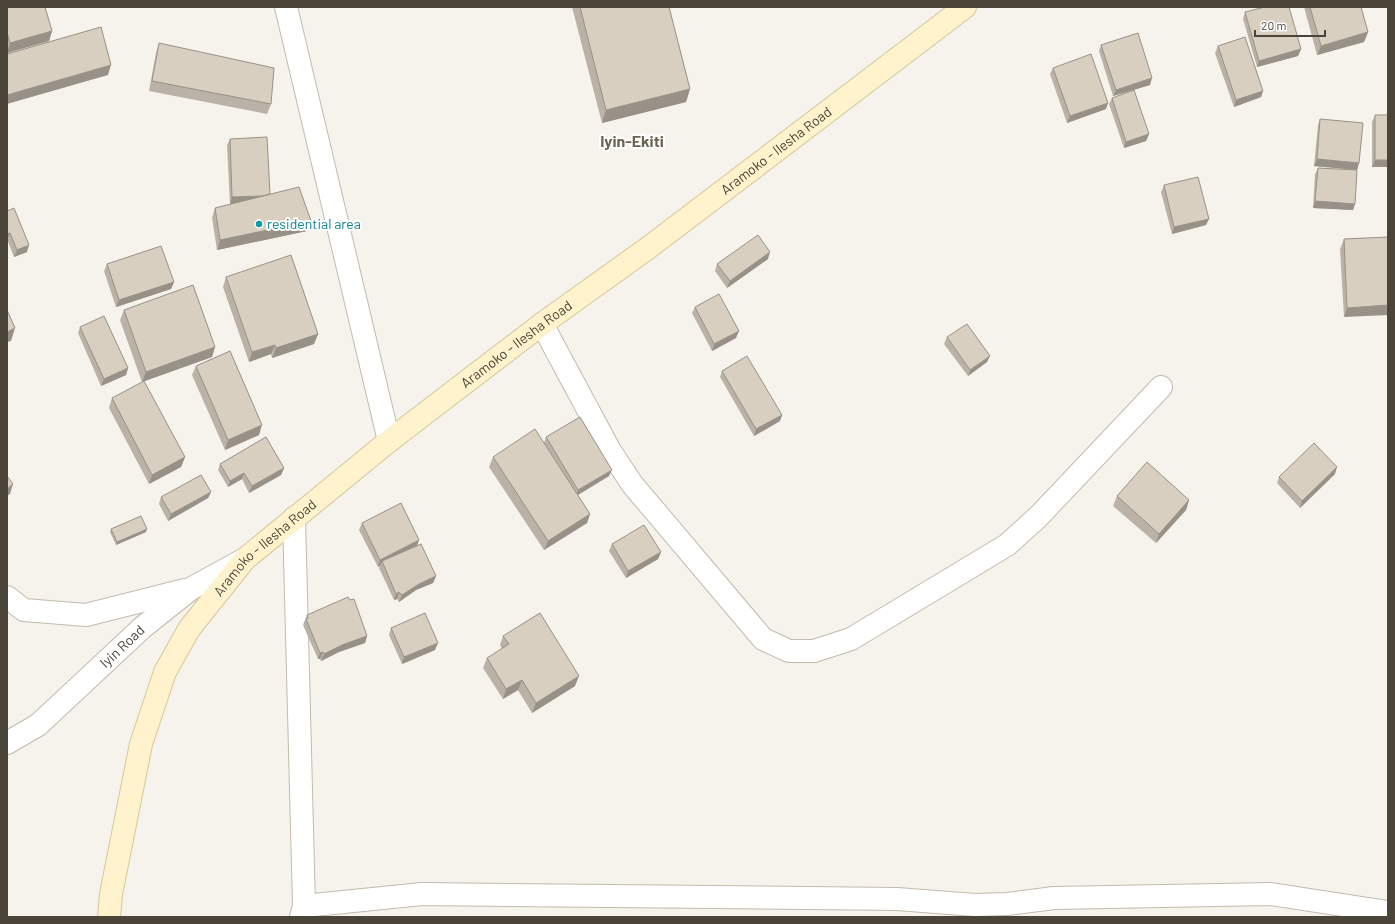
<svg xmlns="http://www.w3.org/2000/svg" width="1395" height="924" viewBox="0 0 1395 924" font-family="Barlow,sans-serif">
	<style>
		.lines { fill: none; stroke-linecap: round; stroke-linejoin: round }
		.minor-casing { stroke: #c2bbae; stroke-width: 24 }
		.secondary-casing { stroke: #d6c79b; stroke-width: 24 }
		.minor { stroke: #fff; stroke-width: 22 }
		.secondary { stroke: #fff3cd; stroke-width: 22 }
		.wall { fill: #bab2a6 }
		.shaded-wall { fill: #979187 }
		.building { fill: #d8cfc1; stroke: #979187 }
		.culture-dot { fill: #0f9aa8; stroke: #fff; stroke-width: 1.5 }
		.labels { text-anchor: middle; stroke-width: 4; stroke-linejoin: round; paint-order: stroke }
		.street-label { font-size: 14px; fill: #4b4439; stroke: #fff }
		.culture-label { font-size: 14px; fill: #0d838f; stroke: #fff; text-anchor: start }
		.quarter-label { font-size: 16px; font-weight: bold; fill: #6e6250; stroke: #fff }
	</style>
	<rect width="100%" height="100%" fill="#f6f3ec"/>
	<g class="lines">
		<defs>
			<g id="minor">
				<path d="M286 7 389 441"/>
				<path d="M542 324 609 449 632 484 763 639 789 651H814L851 639 1007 545 1038 517 1161 387"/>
				<path d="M294 518 304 906 301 917"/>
				<path d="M7 597 24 610 86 615 185 590"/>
				<path id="s1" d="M7 743 38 725 143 627 192 588 245 559"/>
				<path d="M304 906 422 894 897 899 975 905 1007 904 1054 898 1271 894 1388 912"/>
			</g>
			<g id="secondary">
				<path id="s2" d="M109 917 111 894 141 744 165 672 189 629 245 559 389 441 542 324 648 248 965 7"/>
			</g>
		</defs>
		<!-- minor casing -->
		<use href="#minor" class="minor-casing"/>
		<!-- secondary casing -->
		<use href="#secondary" class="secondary-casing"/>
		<!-- minor -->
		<use href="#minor" class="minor"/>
		<!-- secondary -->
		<use href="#secondary" class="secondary"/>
	</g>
	<!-- wall -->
	<path class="wall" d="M7 7 52 31 49 41 7 53Z
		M572 7H669L690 89 686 102 602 123Z
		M1304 7H1361L1368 32 1364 42 1317 55Z
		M1245 12 1301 49 1298 56 1257 67 1243 19Z
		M159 43 271 104 267 114 149 91 156 53Z
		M1101 45 1150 85 1113 96 1099 51Z
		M1218 46 1263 91 1261 97 1234 107 1215 53Z
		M1053 68 1106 109 1067 123 1050 74Z
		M1112 98 1149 134 1146 141 1124 148 1109 104Z
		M1375 115 1388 167H1372V122Z
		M1320 119 1359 163 1357 170 1314 166 1318 125Z
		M230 139 270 194 307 231 217 250 212 218 215 208 230 204 227 145Z
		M1318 168 1355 204 1353 210 1313 208 1315 174Z
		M1164 185 1206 225 1172 234 1161 192Z
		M7 211 27 252 14 257 7 239Z
		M1388 237 1344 317 1340 249 1344 239Z
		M768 259 727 288 715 271 717 264Z
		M107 264 174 282 171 289 116 307 104 271Z
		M226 277 318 334 314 344 272 358 271 354 249 362 223 287Z
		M695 307 736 338 712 351 692 313Z
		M124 310 215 347 212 357 142 382 120 320Z
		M80 327 128 368 126 375 101 386 78 333Z
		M947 337 987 362 968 376 944 344Z
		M196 366 259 435 225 450 192 375Z
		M722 371 782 415 780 421 754 436 720 377Z
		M112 398 185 457 181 467 149 484 109 408Z
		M546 437 609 476 578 495 590 514 587 523 544 550 489 467 493 457 544 443Z
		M220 464 284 468 281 475 249 493 242 479 228 487 218 470Z
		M1335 474 1300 508 1277 483 1279 477Z
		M211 492 208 498 168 521 159 504 161 497Z
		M1117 496 1189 500 1186 510 1156 543 1113 506Z
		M362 523 417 545 436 576 433 583 416 590 399 602 397 599 394 600 379 568 380 566 378 567 359 530Z
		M111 529 146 532 116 545 110 532Z
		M612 544 661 552 658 559 626 578 609 551Z
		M307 615 367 636 365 643 339 652 321 661 320 659H318L303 625Z
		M391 628 435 650 402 664 389 635Z
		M503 636 575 686 532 713 518 690 503 699 483 668 487 658 502 649 500 645Z"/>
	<!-- shaded-wall -->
	<path class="shaded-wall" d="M52 31 49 41 7 53 10 43Z
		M1368 32 1364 42 1317 55 1321 46Z
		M1301 49 1298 56 1257 67 1259 61Z
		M111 65 108 75 7 104V95Z
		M1152 78 1150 85 1113 96 1116 90Z
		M690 89 686 102 602 123 606 110Z
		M1263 91 1261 97 1234 107 1236 100Z
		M1108 103 1106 109 1067 123 1070 116Z
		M1149 134 1146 141 1124 148 1126 142Z
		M1317 159 1359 163 1357 170 1314 166Z
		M1375 160H1388V167H1372Z
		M270 195 230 204 232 197Z
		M1315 201 1355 204 1353 210 1313 208Z
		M1209 219 1206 225 1172 234 1174 227Z
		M311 221 307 231 217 250 220 240Z
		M10 233 7 239V234Z
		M29 245 27 252 14 257 17 250Z
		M770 252 768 259 727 288 730 281Z
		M174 282 171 289 116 307 119 300Z
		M1388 305V315L1344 317 1347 308Z
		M15 328 11 341 7 342V332Z
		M739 331 736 338 712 351 714 344Z
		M318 334 314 344 272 358 276 348Z
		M275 345 271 354 249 362 252 352Z
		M215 347 212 357 142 382 146 372Z
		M990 356 987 362 968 376 970 370Z
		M128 368 126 375 101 386 104 379Z
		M782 415 780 421 754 436 756 429Z
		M262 425 259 435 225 450 228 440Z
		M185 457 181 467 149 484 152 475Z
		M1337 467 1335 474 1300 508 1302 501Z
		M284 468 281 475 249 493 252 486Z
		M612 470 609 476 576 496 578 490Z
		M244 473 242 479 228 487 230 481Z
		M13 484 10 494 7 496V489Z
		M211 492 208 498 168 521 171 514Z
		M1189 500 1186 510 1156 543 1159 534Z
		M590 514 587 523 544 550 548 541Z
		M147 529 146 532 116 545 117 542Z
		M419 540 417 546 382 561 380 566 378 567 380 560Z
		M661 552 658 559 626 578 628 571Z
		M436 576 433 583 416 590 399 602 402 595 419 584Z
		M399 592 397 599 394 600 396 594Z
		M367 636 365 643 339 652 321 661 324 654 342 645Z
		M438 643 435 650 402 664 404 657Z
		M323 652 320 659H318L320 653Z
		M579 676 575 686 532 713 536 703Z
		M522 680 518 690 503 699 506 689Z"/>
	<!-- building -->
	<path class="building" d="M7 7H45L52 31 10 43 7 32Z
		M580 7H669L690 89 606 110Z
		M1265 7H1289L1301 49 1259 61 1245 12Z
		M1310 7H1361L1368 32 1321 46Z
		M101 27 111 65 7 95V54Z
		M1138 33 1152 78 1116 90 1101 45Z
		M1245 37 1263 91 1236 100 1218 46Z
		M159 43 274 68 271 104 152 81Z
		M1091 54 1108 103 1070 116 1053 68Z
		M1134 90 1149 134 1126 142 1112 98Z
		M1375 115H1388V160H1375Z
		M1320 119 1363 123 1359 163 1317 159Z
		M267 137 270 194 263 196 232 197 230 139Z
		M1318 168 1357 170 1355 204 1315 201Z
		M1198 177 1209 219 1174 227 1164 185Z
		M299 187 311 221 220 240 215 208Z
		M14 208 29 245 17 250 10 233 7 234V211Z
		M758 235 770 252 730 281 717 264Z
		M1388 237V305L1347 308 1344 239Z
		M161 246 174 282 119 300 107 264Z
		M291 255 318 334 276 348 275 345 252 352 226 277Z
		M193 285 215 347 146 372 124 310Z
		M719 294 739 331 714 344 695 307Z
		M7 310 15 328 7 332Z
		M104 316 128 368 104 379 80 327Z
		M967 324 990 356 970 370 947 337Z
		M230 351 262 425 228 440 196 366Z
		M747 356 782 415 756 429 722 371Z
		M144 381 185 457 152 475 112 398Z
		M580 417 612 470 578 490 546 437Z
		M535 429 590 514 548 541 493 457Z
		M266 437 284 468 252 486 244 473 230 481 220 464Z
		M1314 443 1337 467 1302 501 1279 477Z
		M1147 462 1189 500 1159 534 1117 496Z
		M201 475 211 492 171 514 161 497Z
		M7 476 13 484 7 489Z
		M401 503 419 540 380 560 362 523Z
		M141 516 147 529 117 542 111 529Z
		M644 525 661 552 628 571 612 544Z
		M421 544 436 576 419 584 402 595 399 592 396 594 382 561Z
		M348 597 350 600 354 599 367 636 342 645 324 654 323 652 320 653 306 619 308 618 307 615Z
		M425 613 438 643 404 657 391 628Z
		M540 613 579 676 536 703 522 680 506 689 487 658 509 644 503 636Z"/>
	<!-- markers -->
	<circle class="culture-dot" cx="259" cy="224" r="4"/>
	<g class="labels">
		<!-- street labels -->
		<g class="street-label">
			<text dy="5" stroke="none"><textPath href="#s2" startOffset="1061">Aramoko - Ilesha Road</textPath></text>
			<text dy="5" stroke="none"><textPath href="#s2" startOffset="737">Aramoko - Ilesha Road</textPath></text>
			<text dy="5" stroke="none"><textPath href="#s2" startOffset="413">Aramoko - Ilesha Road</textPath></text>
			<text dy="5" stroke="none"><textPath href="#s1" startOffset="151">Iyin Road</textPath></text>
		</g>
		<!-- culture labels -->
		<g class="culture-label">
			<text x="267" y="229">residential area</text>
		</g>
		<!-- quarter labels -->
		<g class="quarter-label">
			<text x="632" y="147">Iyin-Ekiti</text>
		</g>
	</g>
	<!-- border -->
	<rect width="1395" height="924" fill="none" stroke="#4b4439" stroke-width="16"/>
	<!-- scale -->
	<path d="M1255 30v6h70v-6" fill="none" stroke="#4b4439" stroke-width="2"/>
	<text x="1261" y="30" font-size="12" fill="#4b4439" stroke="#ffffff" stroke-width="3" paint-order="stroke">20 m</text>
</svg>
